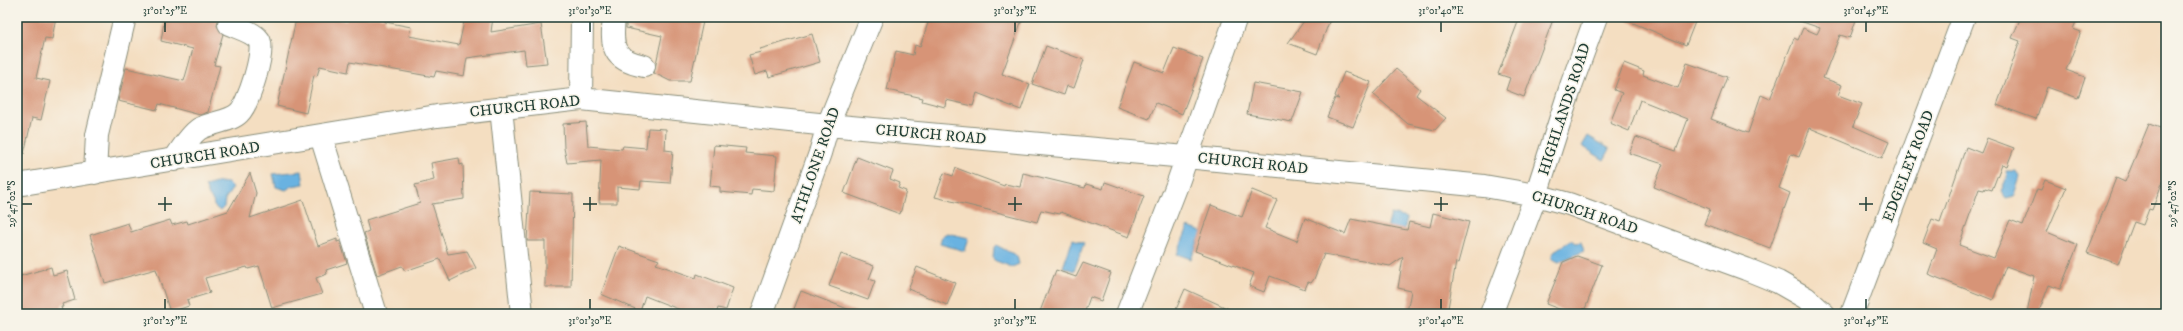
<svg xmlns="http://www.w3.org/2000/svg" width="2183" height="331" viewBox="0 0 2183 331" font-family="'IM FELL DW Pica',serif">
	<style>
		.water { fill: #69b2e1; stroke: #44788a }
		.building { fill: #d79477 }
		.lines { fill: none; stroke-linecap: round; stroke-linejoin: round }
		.minor-casing { stroke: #8a8e7a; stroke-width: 24 }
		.minor { stroke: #fff; stroke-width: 22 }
		.ticks { fill: none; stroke: #1f3d34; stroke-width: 1.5 }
		.labels { text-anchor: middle; stroke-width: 3; stroke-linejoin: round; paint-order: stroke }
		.street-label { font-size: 15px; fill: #1f3d34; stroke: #f7f3e8 }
		.neatline { fill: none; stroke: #1f3d34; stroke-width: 1.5 }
		.ticks-label { font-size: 10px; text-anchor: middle; fill: #1f3d34 }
	</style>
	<rect width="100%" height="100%" fill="#f7f3e8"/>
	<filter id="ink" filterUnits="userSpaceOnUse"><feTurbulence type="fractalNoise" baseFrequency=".025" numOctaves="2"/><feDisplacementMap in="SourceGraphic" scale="8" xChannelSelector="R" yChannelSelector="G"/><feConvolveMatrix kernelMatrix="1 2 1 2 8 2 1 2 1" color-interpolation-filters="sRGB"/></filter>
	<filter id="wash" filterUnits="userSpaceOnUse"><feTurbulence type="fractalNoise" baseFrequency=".012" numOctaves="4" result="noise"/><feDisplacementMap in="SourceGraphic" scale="16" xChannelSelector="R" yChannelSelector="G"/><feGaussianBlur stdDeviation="0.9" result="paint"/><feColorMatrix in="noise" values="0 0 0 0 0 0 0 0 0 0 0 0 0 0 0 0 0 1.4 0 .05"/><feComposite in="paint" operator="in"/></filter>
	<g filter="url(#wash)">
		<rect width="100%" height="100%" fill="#f4dec1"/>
		<!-- water -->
		<path class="water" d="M1588 136 1610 149 1604 160 1582 146Z
			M302 171 304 184 292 186 286 190 276 187 273 174Z
			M2006 171H2017L2020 177 2014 196 2006 198 2001 191 2007 177Z
			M220 182 228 183 233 188 225 199 224 207 220 211 214 206 213 201 209 196 205 186Z
			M1391 214 1407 218 1401 241 1385 237Z
			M1188 227 1202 232 1191 259 1177 254Z
			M947 233 969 238 965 251 940 244 942 236Z
			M1073 239 1084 243 1074 271 1063 267Z
			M1572 240 1576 243 1581 242 1584 251 1559 262 1552 259V255L1557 249Z
			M996 245 1017 256 1019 264 1012 267 996 261 993 259 994 247Z"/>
		<g id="blocks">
			<!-- building -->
			<path class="building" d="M17 17H56L52 39 45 38 36 78 50 81 41 120 32 118 24 154 17 153Z
				M165 17H219L217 26 223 34 214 65 220 66 208 112 200 115 159 104 157 110 118 101 126 68 184 81 193 49 161 41Z
				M314 17H328L346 21 347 17H385V22L411 27 409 36 459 45 465 17H493L491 32 541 24 547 63 526 65 524 50 467 58 464 76 436 71 434 77 350 62 348 72 320 66 317 76 314 75 306 113 277 106 296 19 313 22Z
				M626 17H704L690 81H670L654 73 662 36 626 28Z
				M930 17H1023L1002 74 1030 84 1021 110 977 93 973 106 946 100 945 107 922 101 923 98 887 90 896 51 913 55 915 45 920 47Z
				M1307 17H1331L1317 54 1288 43Z
				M1520 17H1554L1524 97 1506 90 1510 78 1498 74Z
				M1619 17H1697L1686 45Z
				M1797 17H1857L1850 38 1840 35 1823 78 1842 85 1838 95 1862 104 1853 126 1889 142 1882 158 1810 128 1799 157 1791 154 1779 188 1790 193 1770 248 1704 224 1710 209 1654 187 1663 164 1629 153 1636 137 1676 151 1688 119 1640 100 1629 131 1610 123 1622 93 1614 90 1624 63 1644 71 1643 75 1678 88 1687 63 1727 77 1711 119 1748 133 1761 95 1770 99 1794 38 1798 40 1803 28 1817 34 1820 28 1797 20Z
				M2021 17H2078L2073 29 2081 32 2066 70 2085 77 2078 98 2047 87 2036 119 1997 105 2020 41 2012 38Z
				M812 34 820 62 769 77 767 71 755 75 749 55 761 52 760 49Z
				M1046 46 1084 60 1074 88 1067 86 1064 95 1032 84Z
				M1174 48 1203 59 1182 114 1156 103 1149 119 1117 107 1134 62 1164 73Z
				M1396 69 1420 89 1416 95 1446 118 1435 130 1408 124 1373 94Z
				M1344 72 1371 82 1353 127 1327 117 1335 98 1339 99 1335 96Z
				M1253 83 1303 92 1292 122 1247 114Z
				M586 122 588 146 622 149 623 146 646 148 648 128 666 129 665 150 673 151 670 183 641 181 640 189 617 187V203H599L601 160 567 163 564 148 563 124Z
				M2149 124 2166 130V173L2152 210 2149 209 2143 225 2134 222 2118 264 2087 253 2116 178 2125 182Z
				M1987 138 2014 148 2007 166 2002 164 1992 190 1985 188 1984 190 1979 189 1959 245 1994 258 2010 220 2023 225 2037 189 2041 190 2045 180 2066 188 2047 232 2078 245 2060 289 2049 285 2038 314H2027L2034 276 2006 266 1993 300 1928 274 1937 249 1923 243 1932 219 1940 222 1966 147 1981 153Z
				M714 145 746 148 745 153 777 156 774 191 752 189 751 195 720 192V187L710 186Z
				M857 157 893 171 890 179 900 183 898 188 906 191 900 214 844 193Z
				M459 158 460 165 463 164 464 199 432 204 448 254 467 251 476 268 450 281 440 259 405 271 402 266 377 275 364 233 369 231 366 220 420 203 415 185 434 180 431 163Z
				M956 168 1004 186 1005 184 1020 187 1023 173 1085 188 1086 184 1103 189 1105 182 1144 196 1129 237 1061 212 1060 214 1041 210 1037 222 935 197 944 173 953 176Z
				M250 173 256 193 250 218 303 200 318 246 337 239V242L340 241 347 263 326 270 327 274 316 278 322 294 272 308 259 266 248 269 247 267 205 278 210 293 187 300 189 306 170 312 156 269 105 283 90 235 128 223 131 232 170 220 172 225 187 221 188 224 228 211Z
				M1252 190 1277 200 1265 228 1297 241 1305 218 1345 234 1351 219 1407 230 1409 222 1430 227 1433 213 1469 222 1458 263 1456 262 1447 314 1407 312 1411 291 1398 288 1403 257 1390 266 1324 254 1314 279 1311 283 1308 282 1305 289 1270 276 1264 292 1249 286 1254 273 1195 251 1211 205 1242 217Z
				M530 192 573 194 571 287H545V241H527Z
				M619 246 659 260 656 264 696 278 697 274 733 288 726 310 718 308 716 314H691L645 296 640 311 601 294Z
				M841 254 874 266 869 279 875 281 868 300 829 286Z
				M1577 256 1602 265 1585 309 1584 308 1582 314H1572L1546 304 1563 262Z
				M1083 263 1111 273 1101 301 1090 297 1084 314H1039L1056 270 1076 277Z
				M51 267 53 275 67 271 75 300 62 304 63 307H61L63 314H17V277Z
				M917 267 956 283 947 305 908 289Z
				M1185 289 1240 314H1174Z
				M801 291 858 313 857 314H792Z"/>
		</g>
	</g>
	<g filter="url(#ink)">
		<use href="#blocks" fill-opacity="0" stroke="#8a8e7a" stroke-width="1"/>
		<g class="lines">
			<defs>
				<path id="minor" d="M614 17C611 46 612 60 644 66
					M581 99 582 17
					M501 108 522 314
					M321 136 376 314
					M174 160C181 150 189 136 199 129 211 122 230 122 239 113 248 105 266 50 259 40 253 32 238 28 229 24
					M95 173 97 135 125 17
					M17 185 437 116 581 99 828 125 1186 157 1484 186 1536 195 1569 204 1746 269 1778 282 1806 298 1824 314
					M762 314 820 153 828 125 872 17
					M1127 314 1177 185 1236 17
					M1491 314 1536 195 1572 83 1596 17
					M1852 314 1964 17"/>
			</defs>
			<!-- minor casing -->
			<use href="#minor" class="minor-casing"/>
			<!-- minor -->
			<use href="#minor" class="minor"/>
		</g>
	</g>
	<!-- ticks -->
	<path class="ticks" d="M165 22V32M590 22V32M1015 22V32M1441 22V32M1866 22V32M165 197V211M590 197V211M1015 197V211M1441 197V211M1866 197V211M22 204H32M158 204H172M583 204H597M1008 204H1022M1434 204H1448M1859 204H1873M2151 204H2161M165 299V309M590 299V309M1015 299V309M1441 299V309M1866 299V309"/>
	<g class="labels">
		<!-- street labels -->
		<g class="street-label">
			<text transform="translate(525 106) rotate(-6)" y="5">CHURCH ROAD</text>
			<text transform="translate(1564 109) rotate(-72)" y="5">HIGHLANDS ROAD</text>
			<text transform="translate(931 134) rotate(5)" y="5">CHURCH ROAD</text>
			<text transform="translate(205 155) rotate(-9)" y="5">CHURCH ROAD</text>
			<text transform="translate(1253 163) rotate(6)" y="5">CHURCH ROAD</text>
			<text transform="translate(815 165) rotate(-71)" y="5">ATHLONE ROAD</text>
			<text transform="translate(1908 166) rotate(-69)" y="5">EDGELEY ROAD</text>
			<text transform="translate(1585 212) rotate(18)" y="5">CHURCH ROAD</text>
		</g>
	</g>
	<!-- margin -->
	<rect width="2183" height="331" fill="none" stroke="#f7f3e8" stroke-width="44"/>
	<rect x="22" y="22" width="2139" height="287" class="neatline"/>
	<g class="ticks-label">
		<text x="165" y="14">31°01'25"E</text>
		<text x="590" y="14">31°01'30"E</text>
		<text x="1015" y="14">31°01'35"E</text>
		<text x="1441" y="14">31°01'40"E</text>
		<text x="1866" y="14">31°01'45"E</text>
		<text transform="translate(11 204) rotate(-90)" y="4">29°47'02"S</text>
		<text transform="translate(2172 204) rotate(-90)" y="4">29°47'02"S</text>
		<text x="165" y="324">31°01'25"E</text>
		<text x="590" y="324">31°01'30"E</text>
		<text x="1015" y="324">31°01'35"E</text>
		<text x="1441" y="324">31°01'40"E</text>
		<text x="1866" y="324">31°01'45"E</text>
	</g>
</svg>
